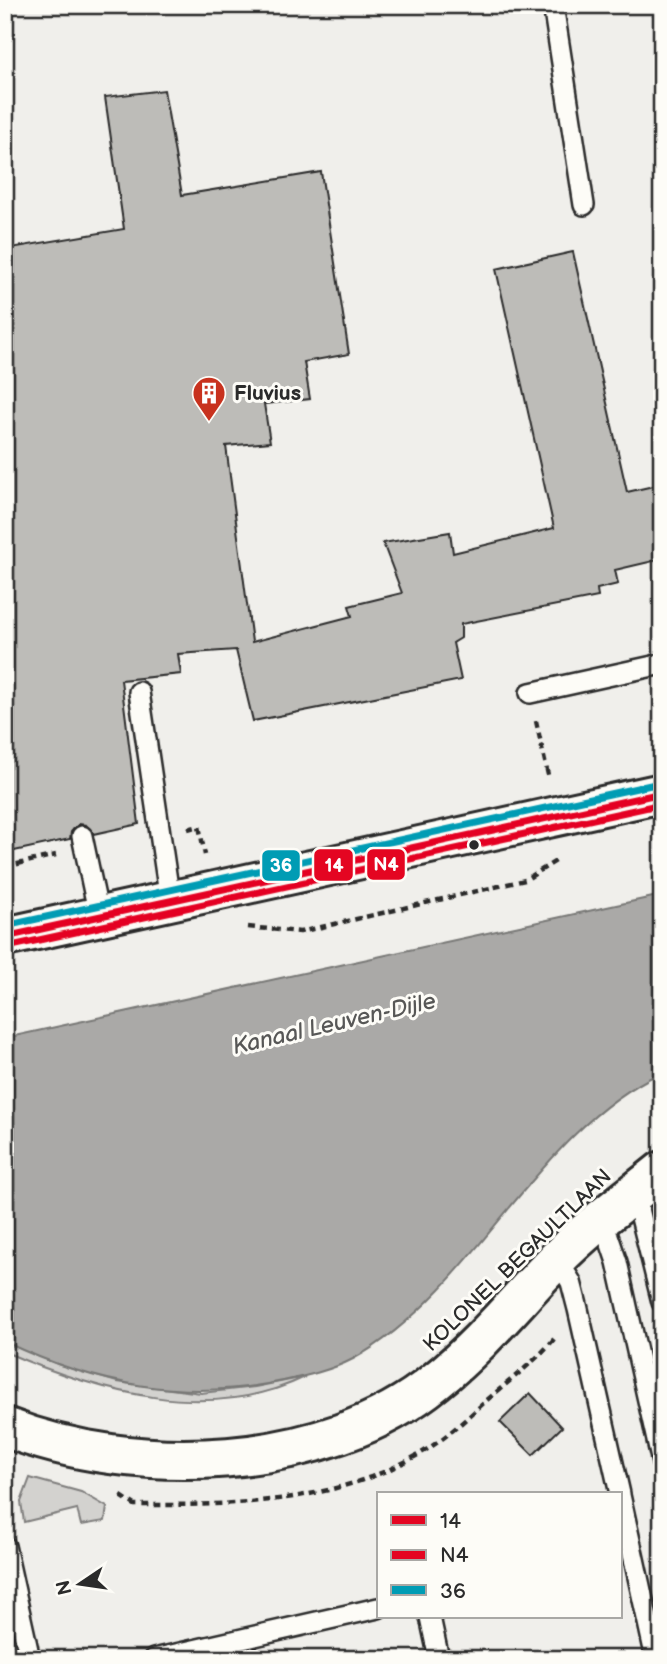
<svg xmlns="http://www.w3.org/2000/svg" width="667" height="1664" viewBox="0 0 667 1664" font-family="'Balsamiq Sans',sans-serif">
	<style>
		.green { fill: #d3d2cf; stroke: #7f7e7d; stroke-width: 2 }
		.water { fill: #aaa9a7; stroke: #777775; stroke-width: 2 }
		.building { fill: #bdbcb8; stroke: #2b2b2b; stroke-width: 2 }
		.lines { fill: none; stroke-linecap: round; stroke-linejoin: round }
		.lane-casing { stroke: #2b2b2b; stroke-width: 24 }
		.secondary-casing { stroke: #2b2b2b; stroke-width: 44 }
		.primary-casing { stroke: #2b2b2b; stroke-width: 44 }
		.path { stroke: #2b2b2b; stroke-width: 4.5; stroke-dasharray: 7 5; stroke-linecap: butt }
		.lane { stroke: #fdfcf7; stroke-width: 19 }
		.secondary { stroke: #fdfcf7; stroke-width: 38 }
		.primary { stroke: #fdfcf7; stroke-width: 38 }
		.bus-1-casing { stroke: #fdfcf7; stroke-width: 12 }
		.bus-2-casing { stroke: #fdfcf7; stroke-width: 12 }
		.bus-3-casing { stroke: #fdfcf7; stroke-width: 12 }
		.bus-1 { stroke: #e40521; stroke-width: 7 }
		.bus-2 { stroke: #e40521; stroke-width: 7 }
		.bus-3 { stroke: #009cb4; stroke-width: 7 }
		.bus-dot { fill: #2b2b2b; stroke: #fdfcf7; stroke-width: 2.5 }
		.labels { text-anchor: middle; stroke-width: 6; stroke-linejoin: round; paint-order: stroke }
		.poi-label { font-size: 21px; font-weight: bold; fill: #2b2b2b; stroke: #fdfcf7; text-anchor: start }
		.street-label { font-size: 21px; fill: #2b2b2b; stroke: #fdfcf7 }
		.water-label { font-size: 23px; font-style: italic; fill: #575756; stroke: #fdfcf7 }
		.line-badge { stroke: #fdfcf7; stroke-width: 2.5 }
		.badge-label { font-size: 19px; text-anchor: middle; font-weight: bold; fill: #fff }
	</style>
	<rect width="100%" height="100%" fill="#f0efeb"/>
	<filter id="ink" filterUnits="userSpaceOnUse"><feTurbulence type="fractalNoise" baseFrequency=".0143" numOctaves="2"/><feDisplacementMap in="SourceGraphic" scale="14" xChannelSelector="R" yChannelSelector="G"/><feConvolveMatrix kernelMatrix="1 2 1 2 8 2 1 2 1" color-interpolation-filters="sRGB"/></filter>
	<g filter="url(#ink)">
		<!-- green -->
		<path class="green" d="M5 1342 60 1365 117 1382 201 1393 255 1387 305 1377C209 1424 98 1392 5 1352Z
			M30 1478 81 1492 107 1507 105 1521 81 1525 77 1509 24 1522 21 1502Z"/>
		<!-- water -->
		<path class="water" d="M662 895V1072C566 1117 510 1216 440 1289 415 1315 385 1342 353 1359 332 1370 306 1376 283 1381 184 1402 95 1385 5 1342V1038Z"/>
		<!-- building -->
		<path class="building" d="M164 90 182 195 321 172 349 354 304 362 310 399 264 404 270 442 226 446 252 642 352 616 349 606 402 593 383 543 450 532 453 553 554 528 496 269 573 252 627 492 662 484V559L615 570 618 584 597 589 598 597 461 624V638L453 643 461 680 253 721 236 650 178 654 181 674 121 680 139 824 94 834 86 825 79 824 71 832 70 839 5 853V249L124 229 105 97Z
			M530 1393 562 1427 533 1455 500 1422Z"/>
		<g class="lines">
			<defs>
				<path id="lane" d="M553 5 584 205
					M139 692 170 901
					M530 693 662 664
					M82 836 99 916
					M635 1193 662 1302
					M602 1218 617 1262 662 1463
					M557 1259 571 1282 578 1309 620 1494
					M620 1495 656 1659
					M5 1546 30 1659
					M430 1617 439 1659
					M154 1659 378 1608"/>
				<path id="secondary" d="M5 1427C134 1478 326 1472 436 1381 481 1345 516 1301 556 1260 588 1227 626 1200 662 1171"/>
				<path id="primary" d="M5 937 662 793"/>
			</defs>
			<!-- lane casing -->
			<use href="#lane" class="lane-casing"/>
			<!-- secondary casing -->
			<use href="#secondary" class="secondary-casing"/>
			<!-- primary casing -->
			<use href="#primary" class="primary-casing"/>
			<!-- path -->
			<path class="path" d="M536 721 548 775
				M188 829 199 826 205 855
				M5 867 56 855
				M248 927 300 932 525 880 559 859
				M121 1496 135 1505C232 1505 329 1505 416 1456 443 1441 465 1420 487 1400 510 1380 535 1362 554 1339"/>
			<!-- lane -->
			<use href="#lane" class="lane"/>
			<!-- secondary -->
			<use href="#secondary" class="secondary"/>
			<!-- primary -->
			<use href="#primary" class="primary"/>
			<defs>
				<path id="bus-1" d="M5 937 662 793"/>
				<path id="bus-2" d="M7 947 662 804"/>
				<path id="bus-3" d="M5 926 660 783"/>
			</defs>
			<!-- bus-1 casing -->
			<use href="#bus-1" class="bus-1-casing"/>
			<!-- bus-2 casing -->
			<use href="#bus-2" class="bus-2-casing"/>
			<!-- bus-3 casing -->
			<use href="#bus-3" class="bus-3-casing"/>
			<!-- bus-1 -->
			<use href="#bus-1" class="bus-1"/>
			<!-- bus-2 -->
			<use href="#bus-2" class="bus-2"/>
			<!-- bus-3 -->
			<use href="#bus-3" class="bus-3"/>
		</g>
	</g>
	<!-- icons -->
	<defs>
		<symbol id="building-pin" viewBox="-11 -11 22 30"><path d="M0 17L-7.5 6A9.5 9.5 0 1 1 7.5 6Z" fill="#c8321e" stroke="#fdfcf7"/><path d="M-4-6H4V6H1V3H-1V6H-4ZM-2.5-4.3h1.7v1.8h-1.7ZM.8-4.3h1.7v1.8H.8ZM-2.5-1h1.7V.8h-1.7ZM.8-1h1.7V.8H.8Z" fill="#fff"/></symbol>
	</defs>
	<g fill-rule="evenodd">
		<use href="#building-pin" x="190" y="374" width="38" height="52"/>
	</g>
	<!-- markers -->
	<circle class="bus-dot" cx="474" cy="845" r="6"/>
	<g class="labels">
		<!-- poi labels -->
		<g class="poi-label">
			<text x="234" y="400">Fluvius</text>
		</g>
		<!-- street labels -->
		<g class="street-label">
			<text transform="translate(517 1260) rotate(-44)" y="7">KOLONEL BEGAULTLAAN</text>
		</g>
		<!-- water labels -->
		<g class="water-label">
			<text transform="translate(334 1023) rotate(-13)" y="8">Kanaal Leuven-Dijle</text>
		</g>
	</g>
	<g class="line-badge">
		<rect x="366" y="848" width="40" height="33" rx="7" fill="#e40521"/>
		<rect x="313" y="848" width="41" height="34" rx="7" fill="#e40521"/>
		<rect x="261" y="849" width="40" height="33" rx="7" fill="#009cb4"/>
	</g>
	<g class="badge-label">
		<text x="386" y="871">N4</text>
		<text x="334" y="872">14</text>
		<text x="281" y="872">36</text>
	</g>
	<!-- margin -->
	<rect width="667" height="1664" fill="none" stroke="#fdfcf7" stroke-width="28"/>
	<rect x="14" y="14" width="639" height="1636" fill="none" stroke="#2b2b2b" stroke-width="2.5" filter="url(#ink)"/>
	<!-- legend -->
	<rect x="377" y="1492" width="245" height="126" fill="#fdfcf7" stroke="#a9a8a5" stroke-width="2"/>
	<rect x="391" y="1515" width="35" height="10" fill="#e40521" stroke="#a9a8a5" stroke-width="2"/>
	<text x="440" y="1528" font-size="21" fill="#2b2b2b">14</text>
	<rect x="391" y="1550" width="35" height="10" fill="#e40521" stroke="#a9a8a5" stroke-width="2"/>
	<text x="440" y="1562" font-size="21" fill="#2b2b2b">N4</text>
	<rect x="391" y="1585" width="35" height="10" fill="#009cb4" stroke="#a9a8a5" stroke-width="2"/>
	<text x="440" y="1598" font-size="21" fill="#2b2b2b">36</text>
	<!-- north arrow -->
	<g transform="translate(80 1584) rotate(257)" stroke="#fdfcf7" stroke-width="5" paint-order="stroke">
	<path d="M0-5L12 26L0 18L-12 26Z" fill="#2b2b2b"/>
	<text y="-10" font-size="19" font-weight="bold" text-anchor="middle" fill="#2b2b2b">N</text>
	</g>
</svg>
